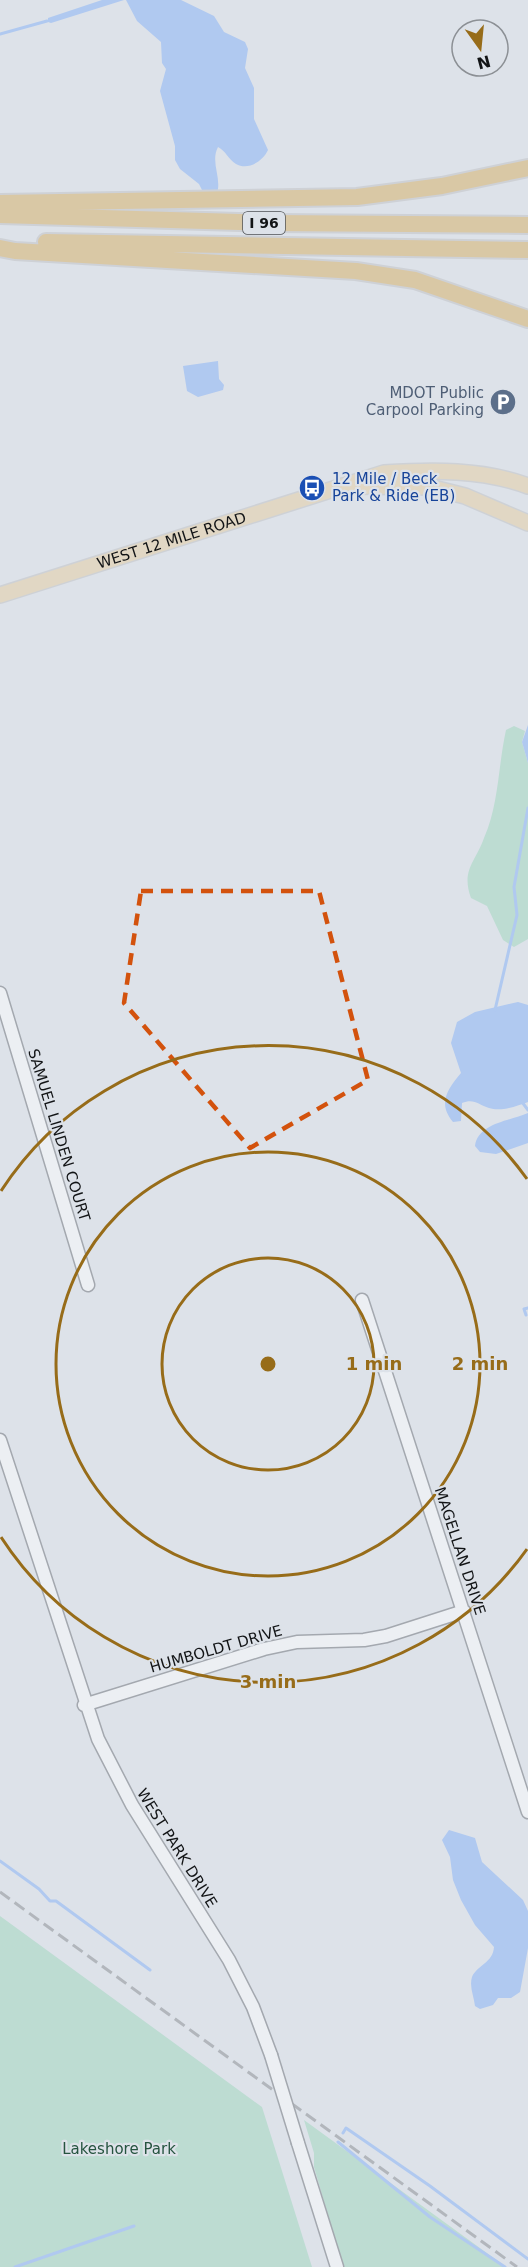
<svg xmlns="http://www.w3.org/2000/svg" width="528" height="2267" viewBox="0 0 528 2267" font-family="'DejaVu Sans',sans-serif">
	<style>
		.green { fill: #97d4b7 }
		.water { fill: #7aaaf8 }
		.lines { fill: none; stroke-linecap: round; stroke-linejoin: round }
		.stream { stroke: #7aaaf8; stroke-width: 3 }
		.minor-casing { stroke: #5f6369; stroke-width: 15 }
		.major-casing { stroke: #bdbdbe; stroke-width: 18 }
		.highway-casing { stroke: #bdbdbe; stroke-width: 20 }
		.minor { stroke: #fff; stroke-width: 12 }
		.major { stroke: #e6cb98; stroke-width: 15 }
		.highway { stroke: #d6a853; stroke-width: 16 }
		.rail { stroke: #7e8286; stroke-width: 3; stroke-dasharray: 12 6; stroke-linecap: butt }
		.minor-bridge-casing { stroke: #5f6369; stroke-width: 15; stroke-linecap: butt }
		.minor-bridge { stroke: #fff; stroke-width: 12 }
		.marked { fill: none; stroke: #d3520d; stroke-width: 4.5; stroke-dasharray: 12 8; stroke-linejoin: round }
		.ring { fill: none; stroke: #976c19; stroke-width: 3 }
		.labels { text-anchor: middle; stroke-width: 4.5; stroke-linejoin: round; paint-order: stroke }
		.shield { fill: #dde2e9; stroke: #4f5255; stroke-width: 1.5 }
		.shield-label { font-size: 14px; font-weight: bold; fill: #121416 }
		.service-label { font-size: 15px; fill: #4e5e75; stroke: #dde2e9; text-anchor: end }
		.transit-label { font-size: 15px; fill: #164399; stroke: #dde2e9; text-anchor: start }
		.street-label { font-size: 15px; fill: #121416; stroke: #dde2e9 }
		.park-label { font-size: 15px; fill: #265440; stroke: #dde2e9 }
		.centre { fill: #976c19; stroke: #dde2e9; stroke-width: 3 }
		.ring-label { font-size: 18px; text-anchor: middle; font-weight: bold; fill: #976c19; stroke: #dde2e9; stroke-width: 4.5; stroke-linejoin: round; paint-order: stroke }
	</style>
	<rect width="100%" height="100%" fill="#dde2e9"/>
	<!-- green -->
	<path class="green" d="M514 726 525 731 522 742 528 763V939L514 947 503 940 487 906 471 898C461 870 475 863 484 838 499 804 498 766 506 730Z
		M0 1916 262 2107 312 2267H0Z
		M304 2120 506 2267H343L314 2167V2153Z"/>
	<!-- water -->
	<path class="water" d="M102 0H124L51 23 48 22V18Z
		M126 0H181L214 16 224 32 245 42 248 49 245 68 254 88V119L268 150C263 161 248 171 236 164 228 159 226 151 218 147 210 162 222 178 217 193L203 192 199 184 180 169 175 160V146L160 91 166 69 162 63 161 42 137 21Z
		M218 361 219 379 224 385 223 390 198 397 187 391 183 366Z
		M528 725V763L522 742Z
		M518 1002 528 1005V1102C517 1106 501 1112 489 1108 479 1105 474 1098 462 1103L461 1121 453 1122C437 1103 448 1089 461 1073L451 1043 457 1022 475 1012Z
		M528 1113V1143L496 1154 480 1152 475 1146C478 1123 510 1121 528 1113Z
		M449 1830 475 1838 482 1862 523 1900 528 1911V1948L520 1992 511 1998H498L493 2005 480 2009 475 2006C474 1996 469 1987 472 1977 477 1965 493 1963 494 1947L475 1925 461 1900 453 1880 450 1857 442 1840Z"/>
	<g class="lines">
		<!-- stream -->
		<path class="stream" d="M0 34 47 21
			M495 1010 517 915 514 887 528 808
			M522 1102 528 1110
			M526 1315 524 1309 528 1308
			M0 1861 39 1889 50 1901H56L150 1970
			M343 2133 346 2128 430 2186 528 2259
			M338 2142 430 2217 505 2267
			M15 2267 134 2226"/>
		<defs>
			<path id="minor" d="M0 993 88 1285
				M362 1300 528 1812
				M0 1440 98 1739 132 1805 229 1960 253 2007 271 2055
				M84 1705 264 1649 297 1642 364 1640 386 1636 464 1611
				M298 2143 337 2267"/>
			<g id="major">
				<path d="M356 486 429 487 465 496 528 523"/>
				<path id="s1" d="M0 595 384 473C433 470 482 469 528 486"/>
			</g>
			<path id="highway" d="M0 203 357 197 442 186 528 168
				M0 215 271 223 528 225
				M46 242 528 250
				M0 248 15 251 356 271 415 280 528 319"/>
		</defs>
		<!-- minor casing -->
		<use href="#minor" class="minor-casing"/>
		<!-- major casing -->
		<use href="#major" class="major-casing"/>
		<!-- highway casing -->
		<use href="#highway" class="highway-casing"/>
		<!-- minor -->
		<use href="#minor" class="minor"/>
		<!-- major -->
		<use href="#major" class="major"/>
		<!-- highway -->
		<use href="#highway" class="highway"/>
		<!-- rail -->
		<path class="rail" d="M0 1892 517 2267"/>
		<defs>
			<path id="minor-bridge" d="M271 2055 298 2143"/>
		</defs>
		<!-- minor-bridge casing -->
		<use href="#minor-bridge" class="minor-bridge-casing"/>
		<!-- minor-bridge -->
		<use href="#minor-bridge" class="minor-bridge"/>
	</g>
	<!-- marked area -->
	<path d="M0 0H528V2267H0ZM141 891H319L368 1080 250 1148 124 1003Z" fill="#dde2e9" fill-opacity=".55" fill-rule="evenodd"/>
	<path class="marked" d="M141 891H319L368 1080 250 1148 124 1003Z"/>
	<!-- distance rings -->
	<g class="ring">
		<circle cx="268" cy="1364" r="106"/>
		<circle cx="268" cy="1364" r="212"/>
		<path d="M527 1549A318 318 0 0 1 1 1537M1 1191A318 318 0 0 1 527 1179"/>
	</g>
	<!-- icons -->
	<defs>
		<symbol id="parking-disc" viewBox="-11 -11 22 22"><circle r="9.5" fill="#5c6f8a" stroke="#dde2e9"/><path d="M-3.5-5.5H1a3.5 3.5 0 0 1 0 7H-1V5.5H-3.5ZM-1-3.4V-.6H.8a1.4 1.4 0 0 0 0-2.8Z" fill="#fff"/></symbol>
		<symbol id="bus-disc" viewBox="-11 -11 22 22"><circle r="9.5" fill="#1a4fb4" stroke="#dde2e9"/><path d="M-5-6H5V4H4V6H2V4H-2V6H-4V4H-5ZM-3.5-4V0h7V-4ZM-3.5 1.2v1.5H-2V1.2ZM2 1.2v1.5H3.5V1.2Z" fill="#fff"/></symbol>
	</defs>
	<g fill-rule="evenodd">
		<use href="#parking-disc" x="488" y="387" width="30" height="30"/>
		<use href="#bus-disc" x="297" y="473" width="30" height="30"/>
	</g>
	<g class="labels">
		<!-- shield labels -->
		<rect class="shield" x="243" y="212" width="42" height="22" rx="4.5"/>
		<g class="shield-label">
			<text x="264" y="228">I 96</text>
		</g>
		<!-- service labels -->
		<g class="service-label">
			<text x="484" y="398">MDOT Public<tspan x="484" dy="17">Carpool Parking</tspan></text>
		</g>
		<!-- transit labels -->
		<g class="transit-label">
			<text x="332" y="484">12 Mile / Beck<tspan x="332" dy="17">Park &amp; Ride (EB)</tspan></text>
		</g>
		<!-- street labels -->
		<g class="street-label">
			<text dy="5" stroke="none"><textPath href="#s1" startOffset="180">WEST 12 MILE ROAD</textPath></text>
			<text transform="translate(59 1135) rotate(73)" y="5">SAMUEL LINDEN COURT</text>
			<text transform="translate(460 1551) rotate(72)" y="5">MAGELLAN DRIVE</text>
			<text transform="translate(216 1649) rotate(-16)" y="5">HUMBOLDT DRIVE</text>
			<text transform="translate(177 1848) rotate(58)" y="5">WEST PARK DRIVE</text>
		</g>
		<!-- park labels -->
		<g class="park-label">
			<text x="119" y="2154">Lakeshore Park</text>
		</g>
	</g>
	<circle cx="268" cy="1364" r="9" class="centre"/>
	<g class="ring-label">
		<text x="374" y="1370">1 min</text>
		<text x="480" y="1370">2 min</text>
		<text x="268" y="1688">3 min</text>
	</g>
	<!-- north arrow -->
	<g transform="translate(480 48) rotate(165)"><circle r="28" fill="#dde2e9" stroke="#8c9095" stroke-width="1.5"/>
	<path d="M0-4.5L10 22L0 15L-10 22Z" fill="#976c19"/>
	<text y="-9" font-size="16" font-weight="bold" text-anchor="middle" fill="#121416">N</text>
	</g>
</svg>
